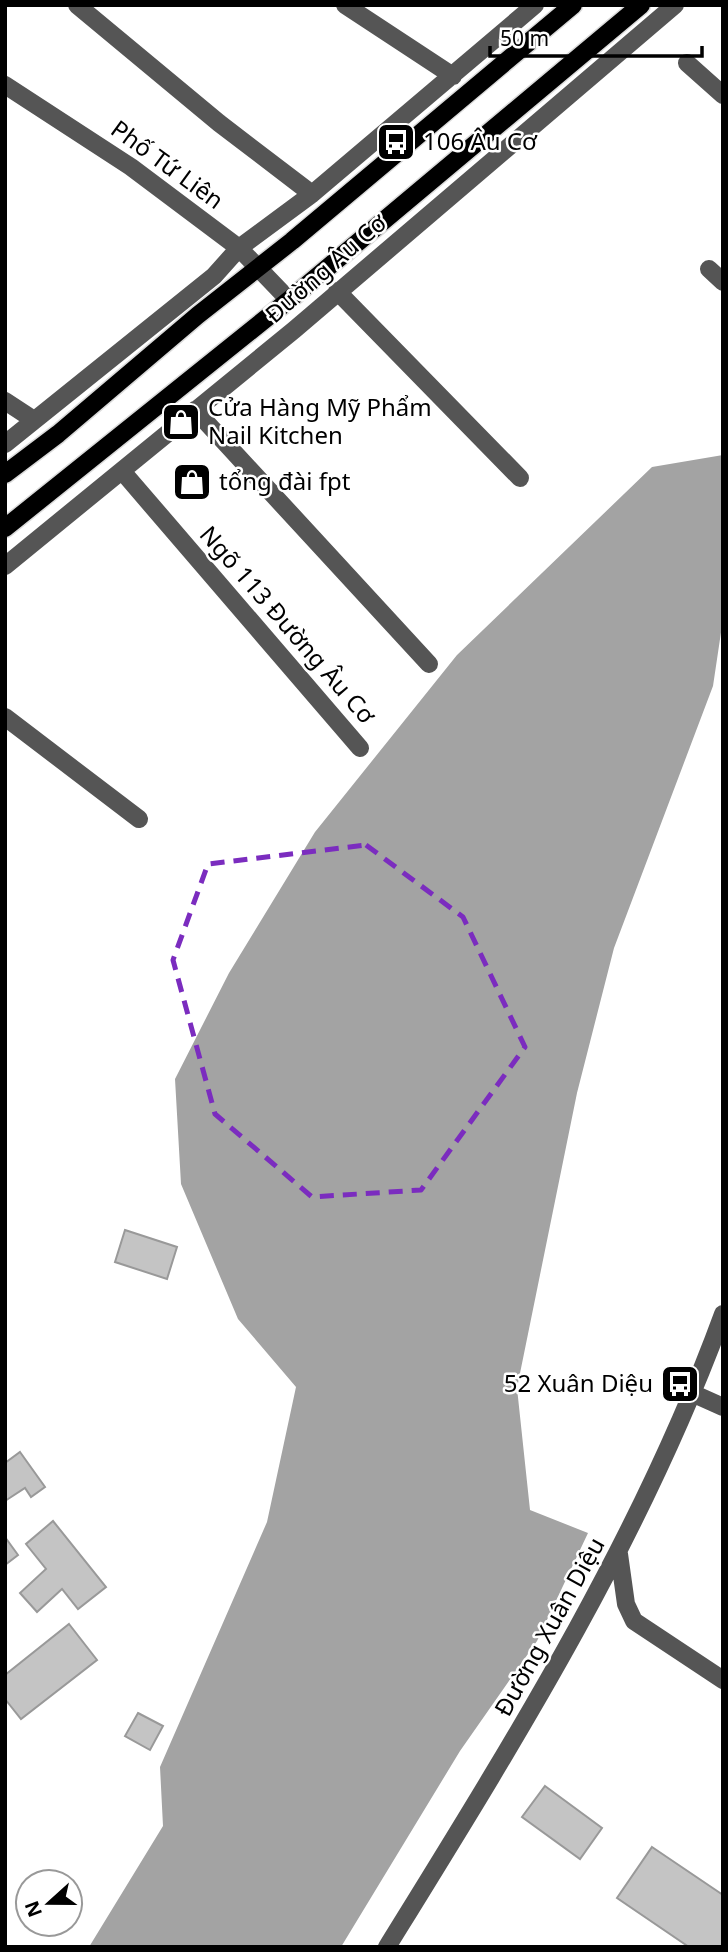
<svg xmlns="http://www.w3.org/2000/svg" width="728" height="1952" viewBox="0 0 728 1952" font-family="'Noto Sans',sans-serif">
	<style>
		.water { fill: #a3a3a3 }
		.building { fill: #c4c4c4; stroke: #999; stroke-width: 2 }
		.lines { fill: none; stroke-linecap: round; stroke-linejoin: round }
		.major-casing { stroke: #dbdbdb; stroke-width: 21 }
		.minor { stroke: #555; stroke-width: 18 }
		.major { stroke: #000; stroke-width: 18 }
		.marked { fill: none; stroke: #7b2cbf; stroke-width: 5; stroke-dasharray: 14 9; stroke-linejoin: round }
		.labels { text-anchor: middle; stroke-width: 5; stroke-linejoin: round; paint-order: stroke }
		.poi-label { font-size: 24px; fill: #000; stroke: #fff; text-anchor: start }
		.street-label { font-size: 24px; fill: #000; stroke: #fff }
	</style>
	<rect width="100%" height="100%" fill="#fff"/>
	<!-- water -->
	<path class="water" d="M723 455V619L713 686 614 948 577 1093 517 1388 530 1510 588 1533 537 1641 460 1751 341 1947H89L163 1826 160 1767 267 1522 296 1387 238 1319 181 1184 175 1079 229 973 315 832 457 655 652 467Z"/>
	<!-- building -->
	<path class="building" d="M125 1230 177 1247 167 1279 115 1262Z
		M20 1452 45 1487 31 1497 25 1488 5 1501V1463Z
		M53 1521 106 1587 78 1609 62 1589 37 1612 20 1593 46 1569 26 1544Z
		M5 1537 18 1555 5 1565Z
		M69 1624 97 1660 21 1719 5 1699V1675Z
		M138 1713 163 1726 150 1750 125 1736Z
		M545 1786 602 1828 580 1859 522 1817Z
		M652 1847 723 1895V1947H689L617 1898Z"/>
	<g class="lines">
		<defs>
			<path id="major" d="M5 474 58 434 198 315 292 241 573 5
				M5 528 289 300 641 5"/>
		</defs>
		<!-- major casing -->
		<use href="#major" class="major-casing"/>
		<!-- minor -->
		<path class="minor" d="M77 5 219 123 312 194
			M345 5 453 76
			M687 63 723 95
			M5 85 131 167 239 248 289 300
			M709 269 723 282
			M337 291 520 478
			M5 401 34 420
			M195 410 429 664
			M5 444 214 276 239 248 312 194 535 5
			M122 471 360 748
			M5 566 294 330 675 5
			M5 717 139 819
			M694 1394 723 1407
			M619 1554 626 1604 634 1621 723 1680
			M387 1947C513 1743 640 1541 723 1314"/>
		<!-- major -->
		<use href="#major" class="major"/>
	</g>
	<!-- marked area -->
	<path class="marked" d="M366 845 463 917 525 1047 421 1190 312 1197 215 1114 173 960 208 864Z"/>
	<!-- icons -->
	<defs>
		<symbol id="bus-square" viewBox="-11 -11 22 22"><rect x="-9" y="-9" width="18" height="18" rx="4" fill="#000" stroke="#fff"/><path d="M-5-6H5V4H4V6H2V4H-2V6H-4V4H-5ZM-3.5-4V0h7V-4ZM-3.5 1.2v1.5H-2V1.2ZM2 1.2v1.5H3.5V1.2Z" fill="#fff"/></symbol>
		<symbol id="shop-square" viewBox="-11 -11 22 22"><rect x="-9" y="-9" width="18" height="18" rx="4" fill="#000" stroke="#fff"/><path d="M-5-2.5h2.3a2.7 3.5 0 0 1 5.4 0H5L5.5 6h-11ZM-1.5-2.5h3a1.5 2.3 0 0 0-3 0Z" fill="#fff"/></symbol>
	</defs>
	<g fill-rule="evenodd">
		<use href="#bus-square" x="374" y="120" width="44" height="44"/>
		<use href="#shop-square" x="159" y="400" width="44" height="44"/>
		<use href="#shop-square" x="170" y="460" width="44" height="44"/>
		<use href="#bus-square" x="658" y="1362" width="44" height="44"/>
	</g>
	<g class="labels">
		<!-- poi labels -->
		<g class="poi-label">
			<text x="423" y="150">106 Âu Cơ</text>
			<text x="208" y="416">Cửa Hàng Mỹ Phẩm<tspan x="208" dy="28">Nail Kitchen</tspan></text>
			<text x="219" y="490">tổng đài fpt</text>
			<text x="653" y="1392" text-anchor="end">52 Xuân Diệu</text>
		</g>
		<!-- street labels -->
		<g class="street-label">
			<text transform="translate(167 165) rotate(36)" y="8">Phố Tứ Liên</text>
			<text transform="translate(326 269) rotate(-41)" y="8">Đường Âu Cơ</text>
			<text transform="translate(287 625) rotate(49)" y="8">Ngõ 113 Đường Âu Cơ</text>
			<text transform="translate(550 1627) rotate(-61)" y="8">Đường Xuân Diệu</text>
		</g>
	</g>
	<!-- border -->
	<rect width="728" height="1952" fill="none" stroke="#000000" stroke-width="14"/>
	<!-- north arrow -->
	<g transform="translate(49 1903) rotate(249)"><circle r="33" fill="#ffffff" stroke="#999999" stroke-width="2"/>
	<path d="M0-5L12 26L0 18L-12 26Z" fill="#000000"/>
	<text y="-10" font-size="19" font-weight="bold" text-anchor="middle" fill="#000000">N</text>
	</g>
	<!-- scale -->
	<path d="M490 46v10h212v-10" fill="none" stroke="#000000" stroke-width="3.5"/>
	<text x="500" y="46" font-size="21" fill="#000000" stroke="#ffffff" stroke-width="5" paint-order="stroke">50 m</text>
</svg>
